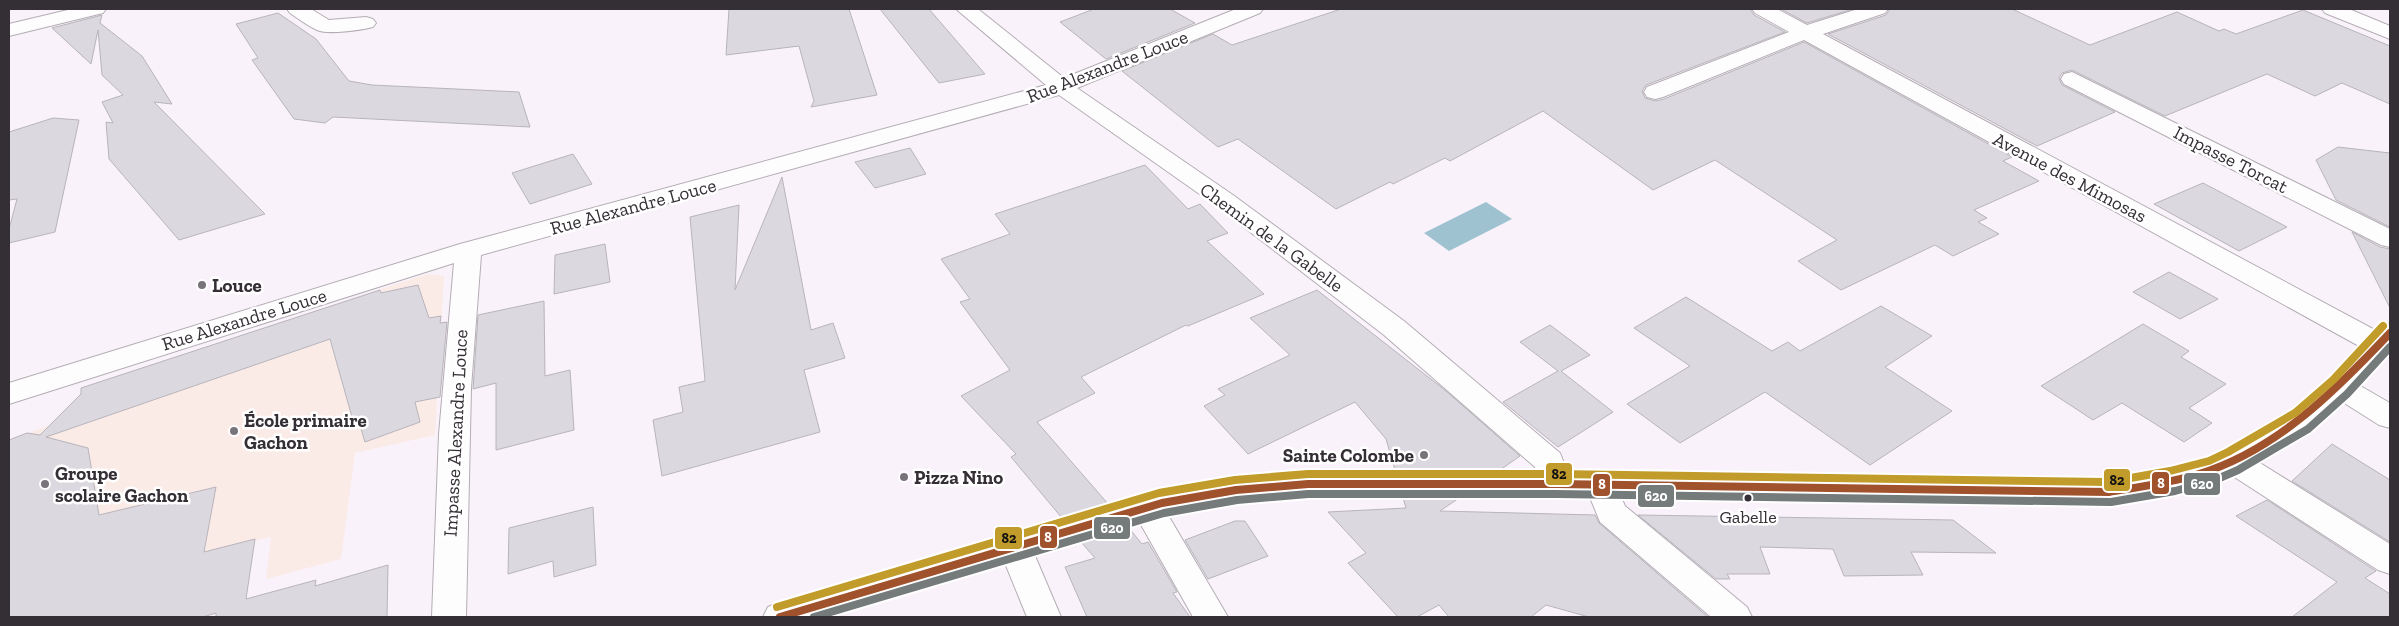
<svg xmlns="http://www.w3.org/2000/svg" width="2399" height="626" viewBox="0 0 2399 626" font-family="'Zilla Slab',serif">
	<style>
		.education { fill: #faebe7 }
		.water { fill: #9fc2d0 }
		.building { fill: #dcd8df; stroke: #b8b4bb }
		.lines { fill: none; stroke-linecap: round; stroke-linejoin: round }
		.minor-casing { stroke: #b4adb4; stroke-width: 2 }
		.major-casing { stroke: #b4adb4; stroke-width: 2 }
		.minor { fill: #fefdfe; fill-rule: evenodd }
		.major { fill: #fefdfe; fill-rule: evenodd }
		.bus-1-casing { stroke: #fff; stroke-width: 12 }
		.bus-2-casing { stroke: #fff; stroke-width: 12 }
		.bus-3-casing { stroke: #fff; stroke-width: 12 }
		.bus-1 { stroke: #a0522d; stroke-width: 8 }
		.bus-2 { stroke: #757a7b; stroke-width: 8 }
		.bus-3 { stroke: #c29c2a; stroke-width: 8 }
		.poi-dot { fill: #79737a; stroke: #fff; stroke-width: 2 }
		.bus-dot { fill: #342e35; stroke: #fff; stroke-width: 2 }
		.labels { text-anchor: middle; stroke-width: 5; stroke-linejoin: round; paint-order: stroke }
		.bus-label { font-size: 18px; fill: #342e35; stroke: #fff }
		.street-label { font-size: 19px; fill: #342e35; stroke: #fff }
		.poi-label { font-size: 19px; font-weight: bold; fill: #342e35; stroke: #fff; text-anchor: start }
		.line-badge { stroke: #fff; stroke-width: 2 }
		.badge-label { font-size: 14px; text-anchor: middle; font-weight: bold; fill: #fff }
		.pale-badge-label { font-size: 14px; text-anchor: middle; font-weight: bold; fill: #111 }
	</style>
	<rect width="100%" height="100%" fill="#faf2fa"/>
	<!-- education -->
	<path class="education" d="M427 274 444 276 435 435 355 453 341 559 266 579 271 537 205 552 206 537 68 550 9 573V440L72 417 81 394V388Z"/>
	<!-- water -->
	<path class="water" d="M1486 202 1512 219 1449 251 1424 233Z"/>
	<!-- building -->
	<path class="building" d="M729 9H849L877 95 811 107 814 101 799 46 726 55Z
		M880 9H929L985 74 939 83Z
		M1094 9H1170L1195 23 1106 59 1060 22Z
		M1341 9H1750L1754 15 1785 32 1646 85 1642 91 1645 98 1655 101 1664 99 1804 42 2012 157 2003 161 2039 181 1974 210 1987 218 1978 222 1999 234 1953 256 1935 245 1841 290 1798 261 1837 240 1715 160 1653 190 1543 111 1450 161 1445 158 1393 184 1390 182 1336 209 1238 139 1218 147 1122 71 1213 34 1232 45Z
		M1781 9H1853L1807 23Z
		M1890 9H2012L2090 45 2177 12 2219 31 2224 29 2236 34 2303 10 2390 46V104L2342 83 2315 96 2267 74 2165 116 2072 70 2062 73 2059 78 2062 85 2115 112 2037 146 1828 34 1886 15Z
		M278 13 316 39 349 81 372 85 519 92 530 127 333 117 325 123 294 119 252 60 258 58 236 24Z
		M102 15 100 23 142 56 172 104 154 102 265 214 179 240 109 159 106 122 113 123 102 102 123 95 102 75 98 30 91 64 52 28Z
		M53 118 79 120 55 232 9 243V229L17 199 9 200V132Z
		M2338 147 2390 153V227L2336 200 2316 160Z
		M910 148 926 174 875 188 855 162Z
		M573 154 592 184 530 204 512 173Z
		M1145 165 1188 209 1200 204 1228 233 1207 241 1264 294 1188 326 1186 325 1081 377 1095 393 1037 422 1109 505 1062 518 1011 457 1016 454 961 396 1010 370 960 302 970 299 941 259 1010 234 995 214Z
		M782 177 811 330 833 323 845 358 804 370 820 432 662 476 653 420 683 412 679 387 705 381 690 217 739 205 735 290Z
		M2203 183 2287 227 2239 251 2154 204Z
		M2352 232 2380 247 2390 249V308Z
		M605 244 610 282 554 294 555 255Z
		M2169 272 2218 299 2180 319 2133 292Z
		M418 285 429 318 441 316 440 323 447 322 440 397 415 402 420 422 365 442 359 422 354 424 330 339 46 437 88 448 99 515 216 487 204 552 255 539 246 599 316 580 315 586 388 565 387 617H216V613L203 617H9V440L27 433 40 435 81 394V388L380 290 381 293Z
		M1317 290 1446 391 1520 456 1500 470H1395L1386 439 1355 402 1248 454 1204 406 1225 395 1218 389 1290 355 1250 318Z
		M1686 297 1772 351 1788 342 1800 351 1881 306 1932 336 1885 367 1952 411 1870 465 1765 392 1680 443 1627 404 1690 366 1634 328Z
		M544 301 545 376 570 370 574 430 496 450V383L473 389 478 315Z
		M2143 324 2189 351 2181 357 2226 384 2189 408 2212 423 2184 442 2122 403 2093 420 2041 386Z
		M1550 325 1590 355 1561 371 1613 412 1558 447 1503 402 1558 371 1520 342Z
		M2332 444 2390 480V542L2292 481Z
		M1403 498H1459L1440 511 1595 515 1599 523 1708 617H1589L1546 605 1531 617H1449L1439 605 1417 617H1398L1348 563 1366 553 1328 512 1406 508Z
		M2267 500 2376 571 2365 578 2390 594V617H2292L2337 582 2236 516Z
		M593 507 596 565 554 577 553 561 508 574 509 528Z
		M1638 515 1953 520 1996 553 1911 552 1923 575 1844 576 1833 549 1760 547 1770 574H1727L1730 579H1716Z
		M1235 521H1245L1268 556 1208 579 1185 540Z
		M1128 527 1142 544 1148 542 1177 592 1173 593 1190 617H1087L1065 567 1095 558 1081 542Z"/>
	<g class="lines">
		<defs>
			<path id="minor" d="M72 9H106L103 13 9 36V24Z
				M287 9H311L329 20 366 17 373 19 376 23 373 27C361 30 329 35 317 30 308 26 299 19 290 13Z
				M956 9H978L1064 78 1236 9H1263L1260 13 1077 88 1233 195 1404 321 1560 453 1572 484 1567 492 1556 496 1545 492 1535 467 1384 335 1215 205 1059 95 481 255 471 388 466 617H432L439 434 454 263 9 404V383L460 244 1046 85Z
				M1752 9H1777L1807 25 1858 9H1888L1885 13 1823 34 2388 337 2390 347 2388 351 2378 354 2368 351 1804 40 1663 97 1655 99 1647 97 1644 92 1647 87 1789 32 1755 13Z
				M2322 9H2349L2390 26V39L2325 13Z
				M2072 72 2390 229V247L2381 245 2064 84 2061 79 2064 74Z
				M2340 377 2350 380 2390 403V428L2379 425 2330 394 2325 387 2330 380Z
				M2233 449 2244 453 2390 544V574L2378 570 2222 469 2217 461 2222 453Z
				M1601 473 1612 477 1625 506 1747 607 1752 617H1711L1600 522 1585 485 1590 477Z
				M1147 495 1158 498 1228 617H1193L1131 507 1136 498Z
				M1015 533 1027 537 1061 617H1027L998 546 1003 537Z"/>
			<path id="major" d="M2390 324V350L2350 394 2312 429 2244 469 2223 478 2172 493 2109 504 1556 496H1308L1236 502 1162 515 827 617H763L768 607 780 602 1162 491 1236 478 1308 472H1556L2109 480 2172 469 2222 453 2290 413 2330 380 2380 326Z"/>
		</defs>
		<!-- minor casing -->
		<use href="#minor" class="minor-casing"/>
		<!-- major casing -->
		<use href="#major" class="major-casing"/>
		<!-- minor -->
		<use href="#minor" class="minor"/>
		<!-- major -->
		<use href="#major" class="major"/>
		<defs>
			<path id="bus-1" d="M780 617 1162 503 1236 490 1308 484H1556L2109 492C2139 487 2170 483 2199 474 2277 450 2335 391 2390 333"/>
			<path id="bus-2" d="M814 617 1164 513 1237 500 1308 494H1556L2111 502 2175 491 2215 480 2238 470 2308 429 2347 394 2390 347"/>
			<path id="bus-3" d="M777 607 1159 493 1235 480 1308 474H1556L2108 482 2170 471 2209 461 2228 452 2295 413 2333 380 2383 326"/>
		</defs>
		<!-- bus-1 casing -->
		<use href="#bus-1" class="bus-1-casing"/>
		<!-- bus-2 casing -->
		<use href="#bus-2" class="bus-2-casing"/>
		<!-- bus-3 casing -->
		<use href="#bus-3" class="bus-3-casing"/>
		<!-- bus-1 -->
		<use href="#bus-1" class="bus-1"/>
		<!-- bus-2 -->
		<use href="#bus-2" class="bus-2"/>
		<!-- bus-3 -->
		<use href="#bus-3" class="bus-3"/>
	</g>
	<!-- markers -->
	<g class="poi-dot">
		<circle cx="202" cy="285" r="5"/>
		<circle cx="234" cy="431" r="5"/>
		<circle cx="1424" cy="455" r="5"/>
		<circle cx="904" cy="477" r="5"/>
		<circle cx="45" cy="484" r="5"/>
	</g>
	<circle class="bus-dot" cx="1748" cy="498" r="4.5"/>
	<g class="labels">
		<!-- bus labels -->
		<g class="bus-label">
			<text x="1748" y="523">Gabelle</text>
		</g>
		<!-- street labels -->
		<g class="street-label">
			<text transform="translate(1107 66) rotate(-21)" y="7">Rue Alexandre Louce</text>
			<text transform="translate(2231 159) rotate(27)" y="7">Impasse Torcat</text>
			<text transform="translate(2070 177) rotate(28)" y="7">Avenue des Mimosas</text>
			<text transform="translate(633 206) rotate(-15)" y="7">Rue Alexandre Louce</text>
			<text transform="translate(1272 237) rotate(36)" y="7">Chemin de la Gabelle</text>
			<text transform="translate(244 319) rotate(-17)" y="7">Rue Alexandre Louce</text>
			<text transform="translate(455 433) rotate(-87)" y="7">Impasse Alexandre Louce</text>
		</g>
		<!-- poi labels -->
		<g class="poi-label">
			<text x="212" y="292">Louce</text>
			<text x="244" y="427">École primaire<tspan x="244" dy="22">Gachon</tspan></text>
			<text x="1414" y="462" text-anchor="end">Sainte Colombe</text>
			<text x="55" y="480">Groupe<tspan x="55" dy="22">scolaire Gachon</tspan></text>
			<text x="914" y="484">Pizza Nino</text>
		</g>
	</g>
	<g class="line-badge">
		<rect x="1545" y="462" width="28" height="24" rx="5" fill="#c29c2a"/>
		<rect x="2103" y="468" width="28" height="24" rx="5" fill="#c29c2a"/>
		<rect x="2151" y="471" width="19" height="24" rx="5" fill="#a0522d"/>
		<rect x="2183" y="472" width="38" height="24" rx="5" fill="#757a7b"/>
		<rect x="1592" y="473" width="19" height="24" rx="5" fill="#a0522d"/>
		<rect x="1637" y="484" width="38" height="24" rx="5" fill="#757a7b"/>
		<rect x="1093" y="516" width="38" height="24" rx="5" fill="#757a7b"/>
		<rect x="1039" y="525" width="19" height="24" rx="5" fill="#a0522d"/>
		<rect x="994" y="526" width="29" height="24" rx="5" fill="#c29c2a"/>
	</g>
	<g class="badge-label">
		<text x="2161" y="488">8</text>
		<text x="2202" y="489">620</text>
		<text x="1602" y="489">8</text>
		<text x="1656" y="501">620</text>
		<text x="1112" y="533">620</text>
		<text x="1048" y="542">8</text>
	</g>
	<g class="pale-badge-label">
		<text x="1559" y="479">82</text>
		<text x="2117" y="485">82</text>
		<text x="1009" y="543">82</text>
	</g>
	<!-- border -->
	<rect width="2399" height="626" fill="none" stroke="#342e35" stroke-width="20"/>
</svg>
